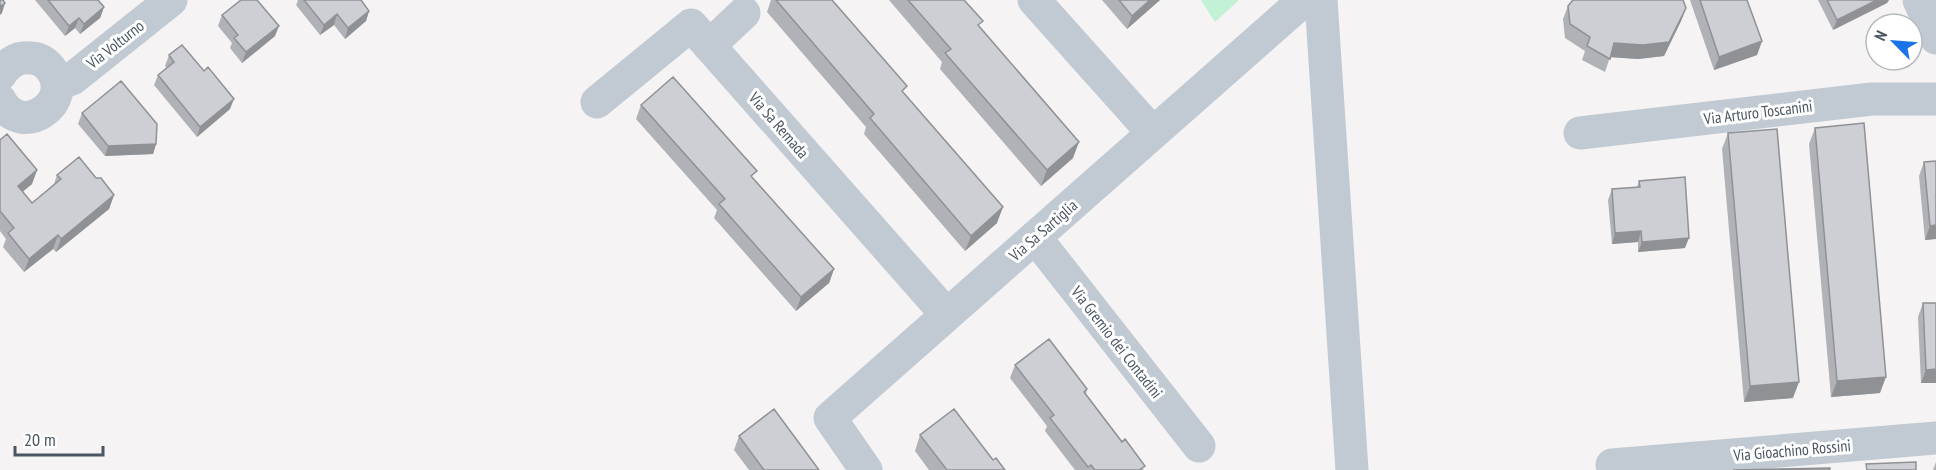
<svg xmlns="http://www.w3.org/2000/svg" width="1936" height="470" viewBox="0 0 1936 470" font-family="'PT Sans Narrow',sans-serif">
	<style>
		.green { fill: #c3f1d5 }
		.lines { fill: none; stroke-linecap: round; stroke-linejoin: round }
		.minor { stroke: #c1cad2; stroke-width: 33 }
		.wall { fill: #b0b2b7 }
		.shaded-wall { fill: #909195 }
		.building { fill: #cdcfd5; stroke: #909195; stroke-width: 1.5 }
		.labels { text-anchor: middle; stroke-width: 6; stroke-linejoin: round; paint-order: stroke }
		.street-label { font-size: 16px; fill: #4a5661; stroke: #fff }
	</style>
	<rect width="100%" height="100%" fill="#f5f3f3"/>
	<!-- green -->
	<path class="green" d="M1201 0H1239L1215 22Z"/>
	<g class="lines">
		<!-- minor -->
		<path class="minor" d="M1034 0 1153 133
			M1321 0 1352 470
			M1919 0 1936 38
			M709 46 744 13
			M0 75C7 64 17 56 30 58 38 58 45 62 50 68 77 101 21 141 0 100
			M57 83 72 79 171 0
			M597 102 691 25 947 315
			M1580 133 1872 99H1936
			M1035 237 1199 446
			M1612 465 1936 438
			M866 470 830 418 1304 0"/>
	</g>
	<!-- wall -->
	<path class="wall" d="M35 0H98L104 7 100 18 80 34 75 28 65 36Z
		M297 0H361L369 11 366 21 345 39 334 25 320 35 296 5 298 1Z
		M771 0H776L904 94 997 223 965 251 864 134 866 127 767 12Z
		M889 0H964L980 28 1073 158 1041 186 940 69 942 62Z
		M1102 0H1160L1127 29Z
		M1690 0H1747L1762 41 1757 55 1714 70Z
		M1818 0H1889L1887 3 1833 30Z
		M1568 6 1686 8 1681 21 1664 56 1638 59 1610 57 1605 72 1582 60 1585 51 1565 38 1563 19Z
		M222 15 275 36 242 63 230 48 232 43 218 26Z
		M169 55 204 71 230 109 197 137 154 85 158 75 167 68 165 66Z
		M641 105 754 179 834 269 829 283 796 311 714 218 717 210 636 119Z
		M82 113 156 144 153 154 105 156 78 124Z
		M1815 128 1880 393 1831 397 1809 144Z
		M1728 133 1793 398 1744 402 1722 149Z
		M0 140 37 170 32 184 22 192 32 203 54 184 57 175 96 178 114 195 109 209 56 252 53 249 24 272 3 247 6 239 0 231Z
		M1924 162 1936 239 1925 240 1919 176Z
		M1639 181 1685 248 1638 252V242L1612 244 1608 200 1612 189 1637 187Z
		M1923 303H1936V383H1921L1918 317Z
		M1015 365 1087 389 1086 394 1144 470H1075L1045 431 1047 426 1010 378Z
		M920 435 993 460 1005 470H929L915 451Z
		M739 436 819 470H749L734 450Z
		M1936 462V470H1933Z"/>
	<!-- shaded-wall -->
	<path class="shaded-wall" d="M1150 0H1160L1127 29 1132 16Z
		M1877 0H1889L1887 3 1833 30 1837 20Z
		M5 3 2 13 0 15V7Z
		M104 7 100 18 80 34 84 24Z
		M1686 8 1681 21 1664 56 1638 59 1609 57 1614 43Z
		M369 11 366 21 345 39 348 28Z
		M337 14 334 25 320 35 324 25Z
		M79 18 75 28 65 36 69 26Z
		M279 26 275 36 242 63 246 52Z
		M1762 41 1757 55 1714 70 1719 57Z
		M234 99 230 109 197 137 200 127Z
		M1079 142 1073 158 1041 186 1047 170Z
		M156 144 153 154 105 156 108 146Z
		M37 170 32 184 13 200 18 186Z
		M114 195 109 209 56 252 61 239Z
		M1003 207 997 223 965 251 971 236Z
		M1936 225V239L1925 240 1930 226Z
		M1641 231 1638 242 1612 244 1615 233Z
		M58 235 53 249 24 272 29 259Z
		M1689 238 1685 248 1638 252 1642 242Z
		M834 269 829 283 796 311 801 297Z
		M1936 369V383H1921L1926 370Z
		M1886 377 1880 393 1831 397 1837 381Z
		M1799 382 1793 398 1744 402 1750 386Z"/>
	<!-- building -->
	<path class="building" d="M0 0H3L5 3 0 7Z
		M48 0H98L104 7 84 24 79 18 69 26Z
		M241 0H257L279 26 246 52 234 38 238 35 222 15Z
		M304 0H361L369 11 348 28 337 14 324 25Z
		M776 0H832L907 86 902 91 1003 207 971 236 870 118 874 114Z
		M908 0H964L983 21 978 25 1079 142 1047 170 945 53 951 49Z
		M1119 0H1150L1132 16Z
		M1573 0H1683L1686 8 1669 42 1643 45 1614 43 1610 59 1587 46 1590 37 1570 24 1568 6Z
		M1700 0H1747L1762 41 1719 57Z
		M1827 0H1877L1837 20Z
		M182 45 204 71 208 67 234 99 200 127 158 75 174 62 169 55Z
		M673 77 757 171 751 176 834 269 801 297 719 204 725 199 641 105Z
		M121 81 157 124 156 144 108 146 82 113Z
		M1864 123 1886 377 1837 381 1815 128Z
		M1777 129 1799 382 1750 386 1728 133Z
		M7 134 37 170 18 186 32 203 61 179 57 175 79 157 96 178H101L114 195 61 239 58 235 29 259 8 233 14 228 0 211V140Z
		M1936 161V225L1930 226 1924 162Z
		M1685 177 1689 238 1642 242 1641 231 1615 233 1612 189 1640 187 1639 181Z
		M1923 303H1936V369L1926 370Z
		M1049 339 1087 389 1084 392 1122 442 1125 439 1145 466 1139 470H1095L1091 465 1088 467 1050 418 1054 415 1015 365Z
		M774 409 819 470H764L739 436Z
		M954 409 993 460 996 458 1005 470H947L920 435Z
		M1916 462V470H1867L1866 464Z
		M1830 468V470H1733Z"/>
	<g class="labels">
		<!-- street labels -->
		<g class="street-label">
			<text transform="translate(115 44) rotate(-38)" y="6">Via Volturno</text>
			<text transform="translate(1758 112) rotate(-7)" y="6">Via Arturo Toscanini</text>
			<text transform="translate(779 125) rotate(49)" y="6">Via Sa Remada</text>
			<text transform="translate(1043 230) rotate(-41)" y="6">Via Sa Sartiglia</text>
			<text transform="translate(1117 342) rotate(52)" y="6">Via Gremio dei Contadini</text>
			<text transform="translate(1792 450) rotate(-5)" y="6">Via Gioachino Rossini</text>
		</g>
	</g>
	<!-- north arrow -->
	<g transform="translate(1894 42) rotate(295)"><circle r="28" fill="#ffffff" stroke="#b7bbc0" stroke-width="1.5"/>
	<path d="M0-4.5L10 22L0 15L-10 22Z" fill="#1a73e8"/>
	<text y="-9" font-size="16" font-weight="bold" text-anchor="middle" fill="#4a5661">N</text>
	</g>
	<!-- scale -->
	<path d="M15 446v9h88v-9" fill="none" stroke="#4a5661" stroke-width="3"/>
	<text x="24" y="446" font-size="18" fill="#4a5661" stroke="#ffffff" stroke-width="4.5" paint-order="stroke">20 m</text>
</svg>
